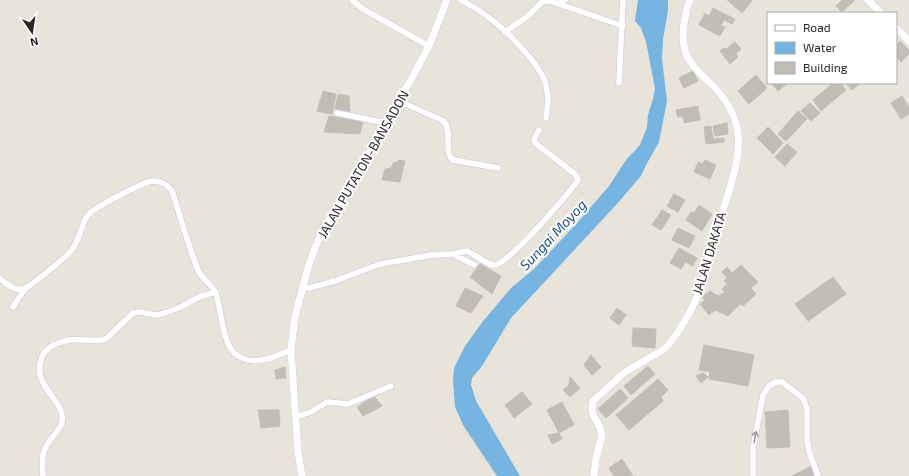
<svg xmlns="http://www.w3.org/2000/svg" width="909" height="476" viewBox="0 0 909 476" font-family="'Exo 2',sans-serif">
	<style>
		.water { fill: #76b4e1 }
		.building { fill: #c0beb6; stroke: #c3c0b4 }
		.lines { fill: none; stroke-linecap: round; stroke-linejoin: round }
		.minor-casing { stroke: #cfd0df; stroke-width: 7 }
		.tertiary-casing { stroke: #cfd0df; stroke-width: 8 }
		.minor { stroke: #fff; stroke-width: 5.5 }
		.tertiary { stroke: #fff; stroke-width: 7 }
		.oneway { stroke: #9e9e9e }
		.labels { text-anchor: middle; stroke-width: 4; stroke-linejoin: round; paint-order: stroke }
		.street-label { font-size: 13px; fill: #272727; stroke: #fff }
		.water-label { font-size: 14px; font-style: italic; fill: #1a5188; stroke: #fff }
	</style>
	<rect width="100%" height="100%" fill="#e8e4da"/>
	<!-- water -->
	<path class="water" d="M638 0H668V11L663 39 662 59 667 101 659 142 646 165 641 176 616 205 511 318 482 366 472 378 471 385 476 401 520 476H497L463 425 455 407 453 382 454 368 465 346 484 320 511 288 534 269 578 222 609 186 626 160 640 145 647 127 648 115 653 99 655 88 646 42 641 28 635 21Z"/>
	<!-- building -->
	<path class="building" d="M727 0H751L752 1 742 13Z
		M842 0H855L842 12 836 6Z
		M713 8 735 19 732 24 724 20 721 25 725 27 720 36 699 25 705 13 709 16Z
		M900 41 909 50V54L901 62 896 56V47Z
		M735 42 741 49 736 54 738 57 730 64 720 51 724 48 726 49Z
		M693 71 698 81 684 88 679 78Z
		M756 75 767 88 749 104 738 91Z
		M771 83H788L778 91Z
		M833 83H840L846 90 821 111 813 100Z
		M846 83H861L852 90Z
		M323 91 336 94 332 114 317 111Z
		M338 94 349 96 350 111 345 112 335 109Z
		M902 96 909 107V114L901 119 891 103Z
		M810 103 820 113 811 121 801 111Z
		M698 106 700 120 684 123 683 116 678 117 676 110Z
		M798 111 807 119 786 141 778 134Z
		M329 116 363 121 360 134 324 132Z
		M727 123 728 134 715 136 713 126Z
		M711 126 713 139 724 138V142L706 144 704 127Z
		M768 127 783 143 773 154 757 138Z
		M787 144 797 152 785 166 775 157Z
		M398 160 405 161 400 182 382 180 385 169 391 168 394 162 398 163Z
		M705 160 716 165 710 179 694 172 698 162 703 164Z
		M674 194 685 200 678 212 667 206Z
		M699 205 712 214 702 231 686 220 691 212 694 213Z
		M662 210 671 215 661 230 652 225Z
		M678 228 695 236 689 248 672 240Z
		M679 248 697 258 693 266 685 262 681 269 670 263Z
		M480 264 501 276 492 294 470 277Z
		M741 265 758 282 751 288 756 294 743 306 740 304 728 316 715 310 709 315 700 304 705 300 702 297 710 291 718 296 725 292 722 289 727 284 724 281 727 278 722 272 727 267 732 273Z
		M833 277 846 294 808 321 795 304Z
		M465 288 483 296 471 313 456 306Z
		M617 308 626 315 619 325 610 318Z
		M633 328 656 329 655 348 632 346Z
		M704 345 754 355 748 386 709 379 710 372 699 370Z
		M591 355 601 367 592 375 584 365Z
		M648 366 655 374 631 395 624 386Z
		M285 367 286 378 276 379 275 370Z
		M704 373 708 377 701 383 696 376Z
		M570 377 580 388 570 397 563 390 569 385Z
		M658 379 668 390 661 397 663 401 629 430 616 415Z
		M620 389 628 398 606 418 598 409Z
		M522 392 532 404 514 418 505 405Z
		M374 396 382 406 363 416 357 407Z
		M562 402 574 425 559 433 547 410Z
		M258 410H279L280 426 261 428Z
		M788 410 790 447 767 448 765 412Z
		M559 433 562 439 552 444 548 435Z
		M622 459 633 476H614L609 468Z
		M811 466 814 476H792Z"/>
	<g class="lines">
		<defs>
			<path id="minor" d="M352 0 363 9 429 46
				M461 0C469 4 477 9 484 14 502 26 541 64 546 85 549 96 548 107 546 118
				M558 4 565 0
				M505 32 528 16 542 2 550 1 623 26
				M619 83 623 0
				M399 101 444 121C453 133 443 152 453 160L498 168
				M337 113 386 123
				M453 254 467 251C474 254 487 265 494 265 509 264 566 196 577 182L578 179 575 174 535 143 534 139 539 130
				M0 279C10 286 17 294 29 286 43 275 59 264 71 251 80 241 80 226 88 215 93 208 144 182 152 181 162 181 167 184 172 191 181 218 188 245 198 270 202 280 213 284 216 294 222 311 222 347 238 356 255 367 276 356 291 350
				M303 288H309L335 281 380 264 432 255 453 254 474 265
				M13 307 25 289
				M296 417 311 412 327 402 348 404 391 386
				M43 476C41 456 42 449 55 434 58 430 62 426 62 421 66 400 30 387 42 357 46 347 59 342 69 340 80 338 92 342 103 340L107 338 133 313 140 312 155 315 162 314 181 307 199 297 216 292
				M753 476V448L763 395 769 386 776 382H782L803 398 807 409V438L809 451 818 476"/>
			<path id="tertiary" d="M868 0 881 13
				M896 28 909 41
				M302 476 298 452 291 350 295 316 308 268 315 248 325 226 371 150 413 76 429 46 447 0
				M594 476 596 458 602 436 600 427 593 415 592 409 593 401 625 372 663 350C677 339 696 302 702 285 706 274 707 262 710 250 719 215 745 162 737 127 734 114 726 100 717 90 707 79 688 65 685 50 682 41 683 33 684 24 686 15 686 8 690 0"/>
		</defs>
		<!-- minor casing -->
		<use href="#minor" class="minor-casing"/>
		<!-- tertiary casing -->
		<use href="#tertiary" class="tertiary-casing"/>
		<!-- minor -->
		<use href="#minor" class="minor"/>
		<!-- tertiary -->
		<use href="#tertiary" class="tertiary"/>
	</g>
	<!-- one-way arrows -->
	<defs><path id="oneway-shaft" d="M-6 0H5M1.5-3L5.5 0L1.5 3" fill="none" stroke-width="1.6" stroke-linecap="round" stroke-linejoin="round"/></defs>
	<use class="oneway" href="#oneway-shaft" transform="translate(755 437) rotate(-81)"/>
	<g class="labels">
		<!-- street labels -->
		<g class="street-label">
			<text transform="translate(363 164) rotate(-60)" y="5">JALAN PUTATON-BANSADON</text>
			<text transform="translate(709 253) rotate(-73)" y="5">JALAN DAKATA</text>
		</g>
		<!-- water labels -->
		<g class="water-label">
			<text transform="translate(553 235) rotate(-47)" y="5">Sungai Moyog</text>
		</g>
	</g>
	<!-- legend -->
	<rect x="767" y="12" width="130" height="72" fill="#ffffff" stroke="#a9a9a9"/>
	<rect x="775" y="25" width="20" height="6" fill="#ffffff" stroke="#a9a9a9"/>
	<text x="803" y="32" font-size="12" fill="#272727">Road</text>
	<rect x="775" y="42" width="20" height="12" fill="#76b4e1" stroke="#a9a9a9"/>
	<text x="803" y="52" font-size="12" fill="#272727">Water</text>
	<rect x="775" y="62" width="20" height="12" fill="#c0beb6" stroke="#a9a9a9"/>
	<text x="803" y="72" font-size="12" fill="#272727">Building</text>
	<!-- north arrow -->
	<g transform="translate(32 32) rotate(167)" stroke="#ffffff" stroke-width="3" paint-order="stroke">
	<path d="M0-3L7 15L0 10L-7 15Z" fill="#272727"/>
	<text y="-6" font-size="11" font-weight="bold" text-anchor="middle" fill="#272727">N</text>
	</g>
</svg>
